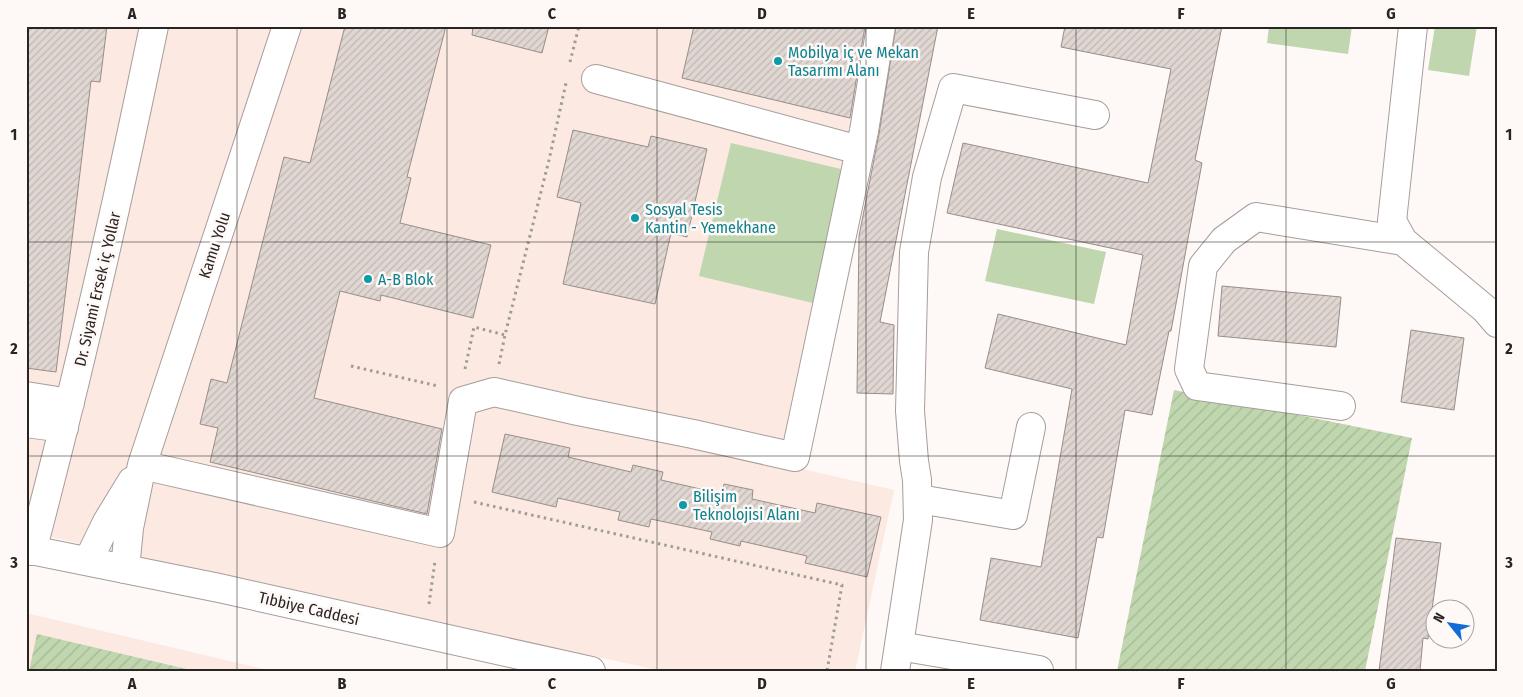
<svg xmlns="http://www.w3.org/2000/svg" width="1523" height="697" viewBox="0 0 1523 697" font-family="'Fira Sans Condensed',sans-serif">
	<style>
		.built { fill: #fbe9e2 }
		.garden { fill: url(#garden-furrows) }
		.pitch { fill: #bfd6af }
		.building { fill: url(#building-hatch); stroke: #978e8a }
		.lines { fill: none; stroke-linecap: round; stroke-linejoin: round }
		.minor-casing { stroke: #a79d9a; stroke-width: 30 }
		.major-casing { stroke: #a79d9a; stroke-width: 30 }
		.path { stroke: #a09b99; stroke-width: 3; stroke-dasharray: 2.5 4; stroke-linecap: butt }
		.minor { stroke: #fff; stroke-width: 28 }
		.major { stroke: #fff; stroke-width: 28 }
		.grid { fill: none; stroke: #292523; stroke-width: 1; stroke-opacity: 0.55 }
		.culture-dot { fill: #0f9aa8; stroke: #fef8f6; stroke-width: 2 }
		.labels { text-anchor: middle; stroke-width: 5; stroke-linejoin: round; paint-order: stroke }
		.culture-label { font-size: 16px; fill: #0d838f; stroke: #fef8f6; text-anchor: start }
		.street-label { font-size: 16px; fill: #292523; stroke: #fef8f6 }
		.neatline { fill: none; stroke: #292523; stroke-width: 2 }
		.grid-label { font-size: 16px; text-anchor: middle; font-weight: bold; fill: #292523 }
	</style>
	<defs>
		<pattern id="garden-furrows" width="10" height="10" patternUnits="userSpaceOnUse" patternTransform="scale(1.25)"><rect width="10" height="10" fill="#bfd6af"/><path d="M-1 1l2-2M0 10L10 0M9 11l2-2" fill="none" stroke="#a4b896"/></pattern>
		<pattern id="building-hatch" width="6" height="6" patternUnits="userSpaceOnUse" patternTransform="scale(1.25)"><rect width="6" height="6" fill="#e0d6d2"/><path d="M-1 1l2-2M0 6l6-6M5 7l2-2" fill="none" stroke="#c0b8b4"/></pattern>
	</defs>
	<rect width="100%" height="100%" fill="#fef8f6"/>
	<!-- built -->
	<path class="built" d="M26 26H892L798 468 894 490 855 671H662L89 546 26 531Z
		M26 613 272 671H26Z"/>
	<!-- garden -->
	<path class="garden" d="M1174 390 1412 438 1365 671H1117Z
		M37 634 195 671H29Z"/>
	<!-- pitch -->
	<path class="pitch" d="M1269 26H1352L1348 54 1267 43Z
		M1435 26H1477L1469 76 1428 70Z
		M731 143 845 170 813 303 699 276Z
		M997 229 1106 252 1094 304 985 281Z"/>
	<!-- building -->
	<path class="building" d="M26 26H107L100 82 91 81 56 372 26 368Z
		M345 26H446L407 177 411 178 400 223 491 245 473 318 381 295 380 301 340 291 314 398 442 429 427 514 210 462 218 428 200 424 211 379 227 383 284 157 310 163Z
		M473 26H549L542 53 472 35Z
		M694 26H865L850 118 682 78Z
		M896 26H938L880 322 894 325 893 394 857 393 859 236 879 134Z
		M1065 26H1222L1195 160 1202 163 1171 331H1169L1152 415 1125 410 1103 538 1097 537 1078 638 980 620 991 558 1041 567 1072 389 985 368 998 314 1126 345 1143 255 947 213 963 143 1148 183 1171 69 1061 47Z
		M573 130 648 147 651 136 707 149 687 237 671 233 655 304 563 284 581 203 557 197Z
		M1222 286 1341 297 1336 347 1218 336Z
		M1411 330 1464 338 1454 410 1401 402Z
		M505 434 570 448 568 457 631 472 633 465 663 472 661 480 722 494 724 484 753 490 752 499 815 513 817 503 881 517 867 577 805 563 807 556 741 541 740 546 710 539 712 532 651 519 649 527 618 520 620 512 558 498 556 507 492 492Z
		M1396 538 1441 543 1428 639 1423 638 1420 671H1379Z"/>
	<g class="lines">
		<defs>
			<path id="minor" d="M1413 26 1392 221 1403 241 1485 309 1497 323
				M596 79 859 150
				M26 396 70 403
				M1341 406 1197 386 1189 369 1203 266 1224 240 1256 217 1403 241
				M26 423 64 428
				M142 465 440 533 463 401 494 392 578 411 693 434 795 457 864 131 881 26
				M919 499 1013 515 1031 427
				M32 551C78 377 118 202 154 26
				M88 561 107 522 132 481
				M125 569 129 528 142 465 287 26
				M899 646 1039 670
				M895 671 918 520 917 480 914 461 910 411 914 252 927 177 953 88 1095 115"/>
			<path id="major" d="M26 549 219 588 591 671"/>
		</defs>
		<!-- minor casing -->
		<use href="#minor" class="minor-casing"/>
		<!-- major casing -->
		<use href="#major" class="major-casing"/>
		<!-- path -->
		<path class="path" d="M570 62 579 26
			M499 364 505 335 549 160 566 83
			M351 366 438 386
			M465 369 474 327 505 335
			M474 502 842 585 827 671
			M429 604 435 561"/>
		<!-- minor -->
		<use href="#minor" class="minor"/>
		<!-- major -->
		<use href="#major" class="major"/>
	</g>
	<!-- grid -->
	<path class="grid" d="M237 26V671M447 26V671M657 26V671M866 26V671M1076 26V671M1286 26V671M26 242H1497M26 456H1497"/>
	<!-- markers -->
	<g class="culture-dot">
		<circle cx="778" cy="61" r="5"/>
		<circle cx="635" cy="218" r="5"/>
		<circle cx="368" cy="279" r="5"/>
		<circle cx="683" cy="505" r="5"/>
	</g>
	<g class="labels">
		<!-- culture labels -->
		<g class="culture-label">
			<text x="788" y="58">Mobilya iç ve Mekan<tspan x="788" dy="18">Tasarımı Alanı</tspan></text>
			<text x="645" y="215">Sosyal Tesis<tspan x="645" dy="18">Kantin - Yemekhane</tspan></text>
			<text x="378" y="285">A-B Blok</text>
			<text x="693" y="502">Bilişim<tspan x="693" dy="18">Teknolojisi Alanı</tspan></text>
		</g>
		<!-- street labels -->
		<g class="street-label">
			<text transform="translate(214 245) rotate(-72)" y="6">Kamu Yolu</text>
			<text transform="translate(97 289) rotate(-77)" y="6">Dr. Siyami Ersek iç Yollar</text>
			<text transform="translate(309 608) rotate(13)" y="6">Tıbbiye Caddesi</text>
		</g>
	</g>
	<!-- border -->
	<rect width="1523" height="697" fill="none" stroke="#fef8f6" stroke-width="55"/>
	<!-- north arrow -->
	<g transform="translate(1450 624) rotate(300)"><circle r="24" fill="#fef8f6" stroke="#a9a4a2"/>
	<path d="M0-4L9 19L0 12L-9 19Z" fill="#126cd5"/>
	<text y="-8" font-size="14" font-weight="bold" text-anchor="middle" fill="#292523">N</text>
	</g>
	<rect x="28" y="28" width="1468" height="642" class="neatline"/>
	<g class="grid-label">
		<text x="132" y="19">A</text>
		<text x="342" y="19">B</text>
		<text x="552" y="19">C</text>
		<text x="762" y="19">D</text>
		<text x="971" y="19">E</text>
		<text x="1181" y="19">F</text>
		<text x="1391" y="19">G</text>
		<text x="14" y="140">1</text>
		<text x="1509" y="140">1</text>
		<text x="14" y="354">2</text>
		<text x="1509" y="354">2</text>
		<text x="14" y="568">3</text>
		<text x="1509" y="568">3</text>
		<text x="132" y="689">A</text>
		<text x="342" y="689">B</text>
		<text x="552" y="689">C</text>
		<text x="762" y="689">D</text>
		<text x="971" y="689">E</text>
		<text x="1181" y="689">F</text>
		<text x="1391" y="689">G</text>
	</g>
</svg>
